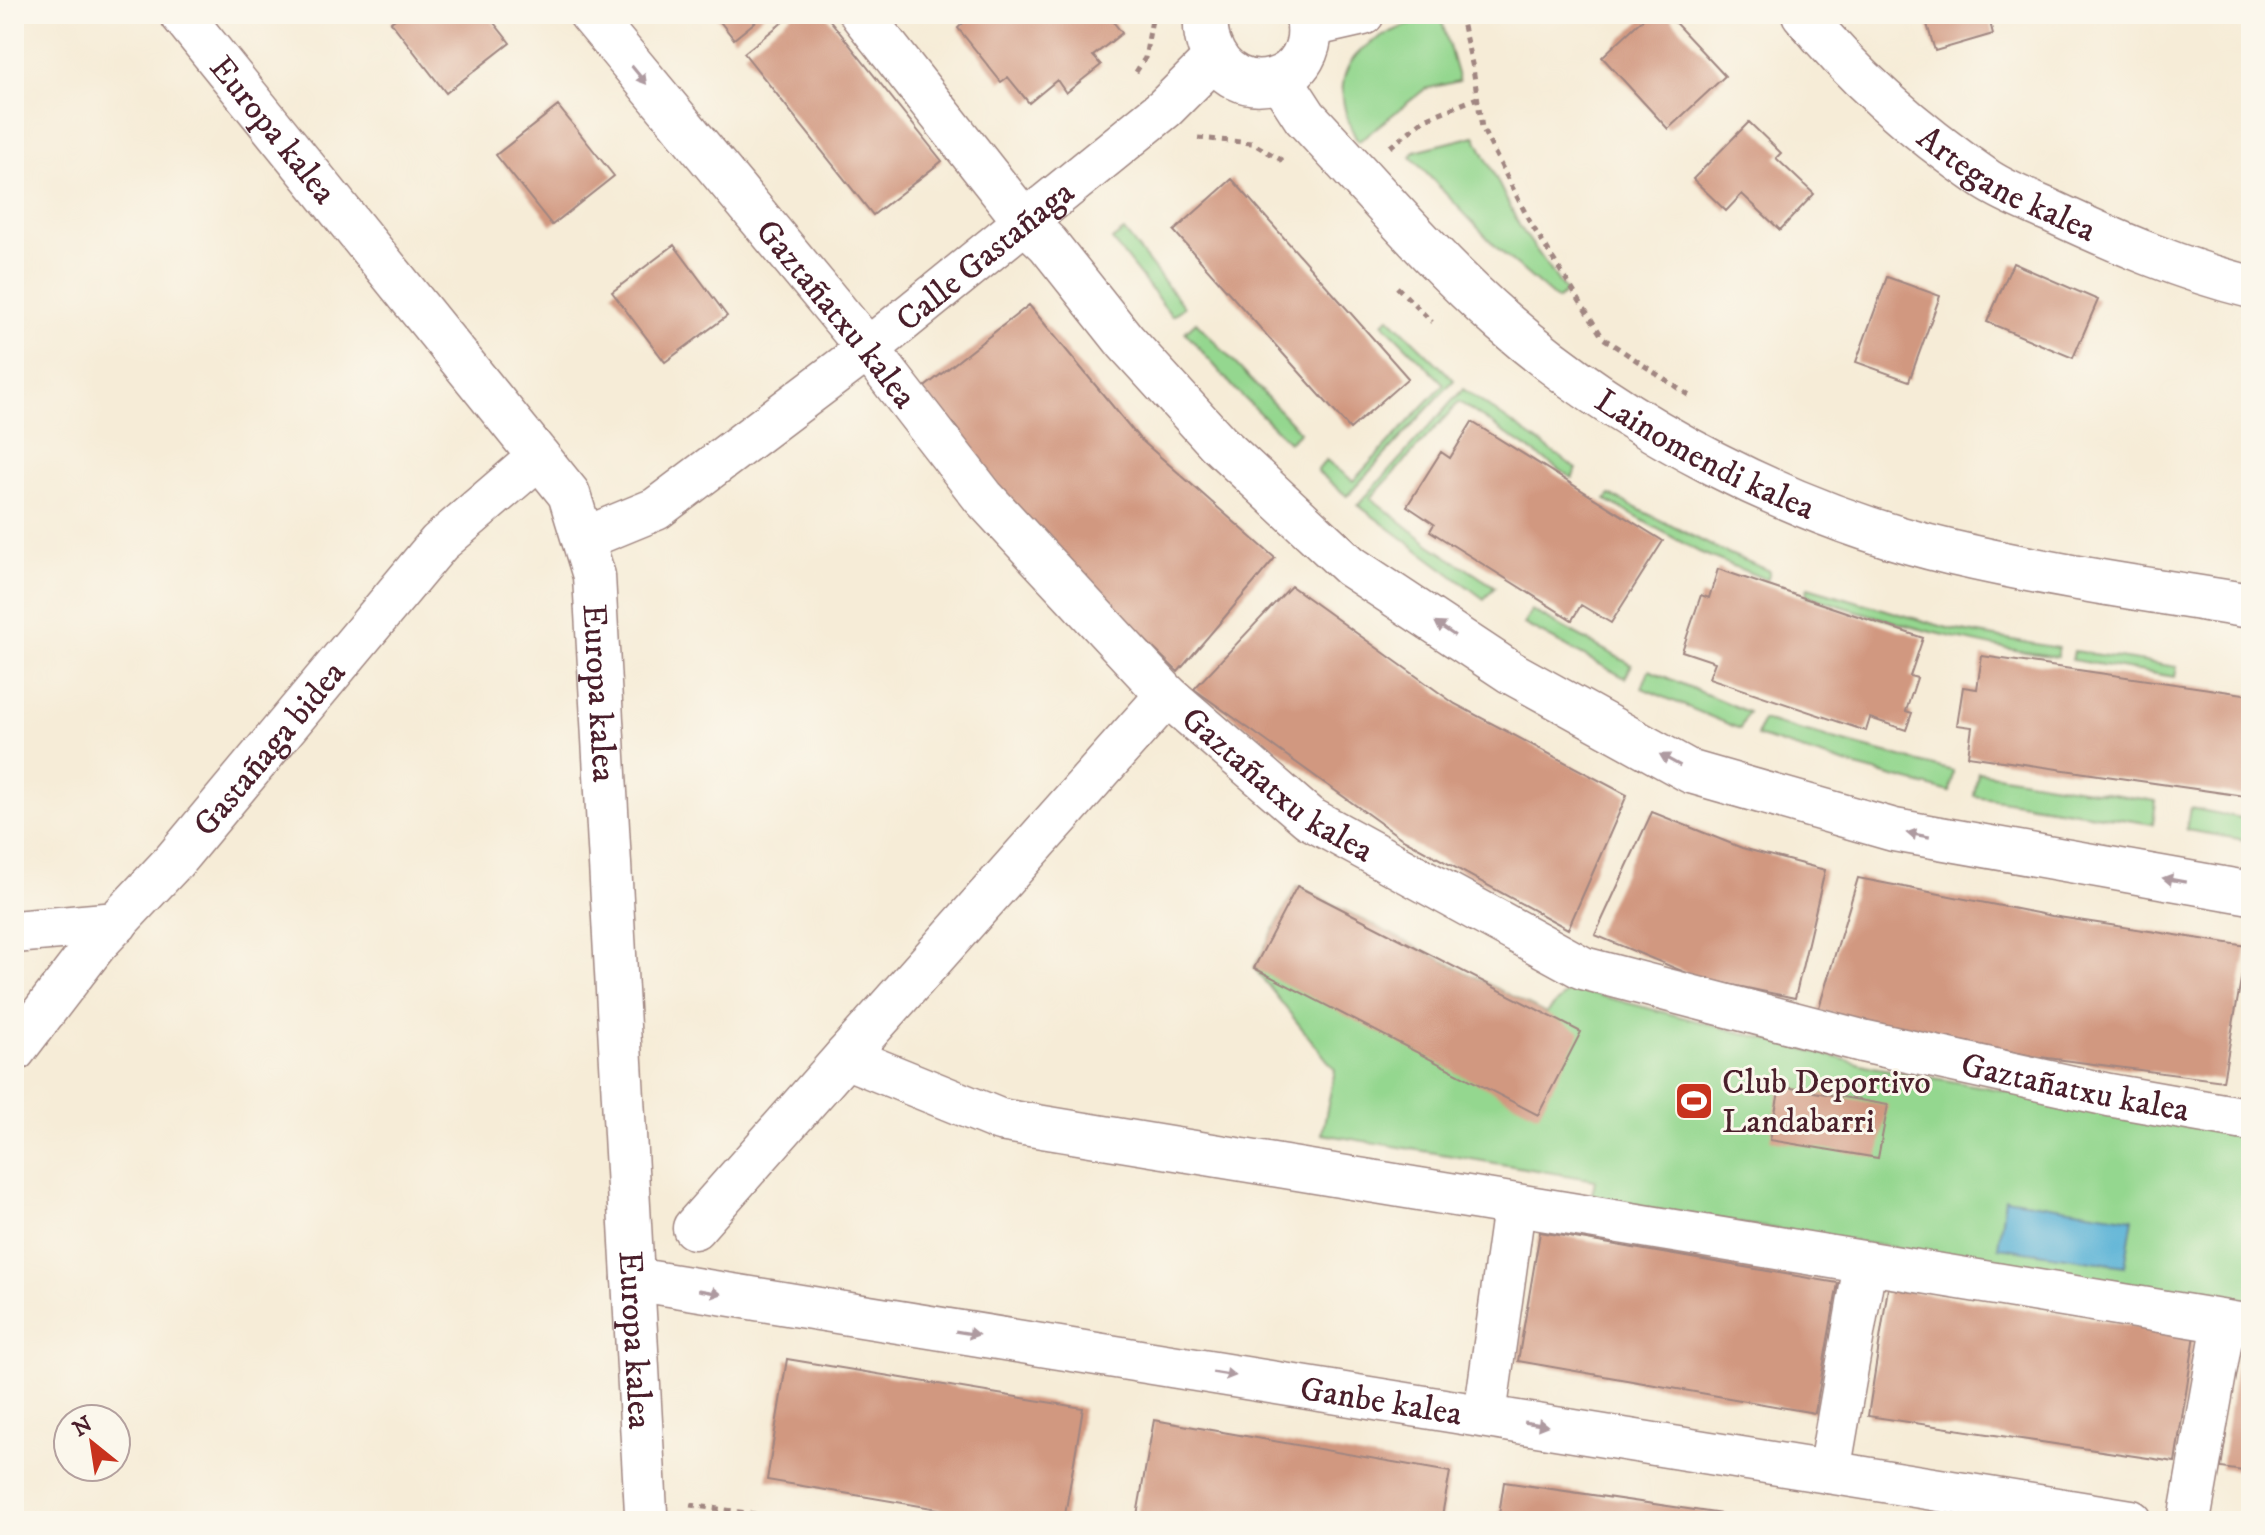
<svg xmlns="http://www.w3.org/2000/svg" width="2265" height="1535" viewBox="0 0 2265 1535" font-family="'IM FELL DW Pica',serif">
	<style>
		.green { fill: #94d78f; stroke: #6f7b5d; stroke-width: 2 }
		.water { fill: #57b1d5; stroke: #506880; stroke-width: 2 }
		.building { fill: #d19880 }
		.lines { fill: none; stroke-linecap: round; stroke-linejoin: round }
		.minor-casing { stroke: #a08681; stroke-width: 45 }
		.major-casing { stroke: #a08681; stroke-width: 47 }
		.path { stroke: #a08681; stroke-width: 5; stroke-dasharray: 6 6; stroke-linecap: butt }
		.minor { stroke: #fff; stroke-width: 42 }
		.major { stroke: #fff; stroke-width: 44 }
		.oneway { fill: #ae9aa0 }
		.labels { text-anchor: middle; stroke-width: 6; stroke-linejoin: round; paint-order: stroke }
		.street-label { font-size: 34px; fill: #4a1f2b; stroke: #fbf7ec }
		.poi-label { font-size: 34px; fill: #4a1f2b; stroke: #fbf7ec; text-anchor: start }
	</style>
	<rect width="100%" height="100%" fill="#fbf7ec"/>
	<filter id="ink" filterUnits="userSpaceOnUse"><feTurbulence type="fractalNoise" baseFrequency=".0125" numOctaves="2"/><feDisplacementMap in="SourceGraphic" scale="16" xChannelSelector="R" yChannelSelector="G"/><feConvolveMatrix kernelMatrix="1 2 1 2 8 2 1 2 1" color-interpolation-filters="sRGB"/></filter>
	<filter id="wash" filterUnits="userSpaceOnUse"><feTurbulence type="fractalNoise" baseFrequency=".006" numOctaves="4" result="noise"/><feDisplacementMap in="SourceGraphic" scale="32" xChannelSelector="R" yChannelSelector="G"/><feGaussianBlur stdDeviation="1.8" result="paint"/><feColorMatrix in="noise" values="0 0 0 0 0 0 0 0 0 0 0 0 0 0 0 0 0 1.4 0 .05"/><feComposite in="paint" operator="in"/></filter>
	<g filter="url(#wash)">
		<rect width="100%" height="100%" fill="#f6ecd7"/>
		<!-- green -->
		<path class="green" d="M1440 15 1459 81 1425 89 1358 142C1314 60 1370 35 1440 15Z
			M1475 136 1520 227 1566 292 1557 300 1498 249 1411 157 1415 151Z
			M1124 231 1184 307 1172 316 1112 240Z
			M1389 317 1454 380 1347 496 1317 471 1326 460 1353 481 1444 384 1383 323Z
			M1196 322 1300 432 1289 442 1236 390 1185 332Z
			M1463 389 1577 469 1572 478 1459 402 1371 498 1430 545 1495 587 1484 599 1358 505Z
			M1610 495 1718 549 1770 571 1767 580 1699 552 1606 500Z
			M1808 587 1951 629 2058 648V657C1968 645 1891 622 1806 595Z
			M1531 610 1632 665 1625 678 1524 624Z
			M2074 651 2177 667 2175 677 2072 660Z
			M1649 670 1748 712 1740 729 1642 688Z
			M1762 720 1953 771 1950 792 1856 767 1757 736Z
			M1978 772 2156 801 2153 824 1974 796Z
			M2190 808 2251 820V841L2186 830Z
			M1297 886 1546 1014 1571 988 1873 1067 2251 1135V1304L1591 1200 1595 1180 1322 1134 1335 1070 1254 968Z"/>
		<!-- water -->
		<path class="water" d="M2005 1198 2133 1218 2125 1266 1998 1247Z"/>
		<g id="blocks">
			<!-- building -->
			<path class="building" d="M402 14H487L510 43 446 93 391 22Z
				M714 14H765L734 39Z
				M793 14H825L942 161 873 215 744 53Z
				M972 14H1107L1122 33 1093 56 1101 65 1066 93 1057 80 1029 103 1008 77 1001 82 958 28Z
				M1648 14H1667L1725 76 1668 129 1602 57Z
				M1924 14H1988L1993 34 1935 51Z
				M558 106 614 176 552 225 496 155Z
				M1749 122 1781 153 1776 158 1814 194 1780 230 1742 194 1726 211 1693 179Z
				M1232 179 1408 378 1350 429 1174 231Z
				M674 245 727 316 665 362 612 292Z
				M2013 263 2098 300 2073 358 1987 322Z
				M1887 277 1940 296 1909 381 1856 362Z
				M1029 305 1139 438 1275 558 1178 672 1037 535 921 390Z
				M1472 422 1663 541 1611 623 1581 605 1572 620 1430 531 1434 524 1407 506 1441 452 1450 458Z
				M1718 569 1923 638 1910 676 1917 678 1906 711 1912 713 1906 730 1870 718 1866 731 1709 678 1715 662 1682 651 1701 595 1709 598Z
				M1291 586 1455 704 1627 795 1568 929 1401 838 1194 689Z
				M1982 656 2251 695V797L1968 756 1972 727 1957 725 1963 687 1977 689Z
				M1652 812 1742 848 1825 870 1795 998 1699 978 1595 935Z
				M1858 878 2052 916 2247 946 2223 1081 2033 1056 1818 1011Z
				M1297 886 1581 1032 1538 1115 1254 968Z
				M1780 1086 1888 1105 1878 1158 1770 1140Z
				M1540 1232 1838 1283 1815 1413 1518 1361Z
				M1888 1288 2195 1335 2175 1462 1868 1416Z
				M2238 1350 2251 1352V1472L2221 1468Z
				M787 1359 1083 1408 1064 1521H1009L767 1480Z
				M1154 1420 1450 1472 1441 1521H1136Z
				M1504 1482 1756 1519 1755 1521H1498Z"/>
		</g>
	</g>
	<g filter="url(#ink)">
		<use href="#blocks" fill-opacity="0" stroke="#a08681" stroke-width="2"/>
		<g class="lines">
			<defs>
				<g id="minor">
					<path id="s1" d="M181 14 569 494 594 576 646 1512"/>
					<path id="s2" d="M590 14 868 349 983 497 1167 695 1309 818 1583 968 1862 1041 2109 1095 2251 1120"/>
					<path d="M861 14 1026 223 1048 244 1125 341 1218 443 1350 566 1510 672 1691 772 1894 830 2251 893"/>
					<path id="s3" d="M1803 14C1854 78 1920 134 1987 180 2007 193 2031 202 2053 212 2117 242 2182 270 2251 287"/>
					<path d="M1310 26 1363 14"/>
					<path id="s4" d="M583 539 656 509 868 349 1165 108 1214 59"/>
					<path d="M14 932 117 923"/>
					<path id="s5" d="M14 1051 96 944 174 861 439 543 539 457"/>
					<path d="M845 1057 1167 695"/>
					<path d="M694 1228 845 1057 1000 1120 2251 1326"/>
					<path id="s6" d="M633 1279 2131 1521"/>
					<path d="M1485 1415 1514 1207"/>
					<path d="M1829 1472 1865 1264"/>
					<path d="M2189 1521 2224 1322"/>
				</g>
				<g id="major">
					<path d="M1208 14C1204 24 1206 34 1209 44 1232 111 1325 84 1307 14"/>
					<path id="s7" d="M1281 80 1305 117C1370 186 1432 260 1503 322 1625 429 1795 516 1953 553 2051 576 2152 590 2251 606"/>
				</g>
			</defs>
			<!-- minor casing -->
			<use href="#minor" class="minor-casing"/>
			<!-- major casing -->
			<use href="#major" class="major-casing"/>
			<!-- path -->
			<path class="path" d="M1460 14 1473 68 1482 128 1531 224 1603 338 1691 397
				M1136 72 1145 58 1153 14
				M1198 138 1252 143 1283 161
				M1390 147 1425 119 1477 98
				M1397 287 1432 322
				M690 1505 804 1521"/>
			<!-- minor -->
			<use href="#minor" class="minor"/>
			<!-- major -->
			<use href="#major" class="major"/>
		</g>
		<!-- one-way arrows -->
		<defs><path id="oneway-solid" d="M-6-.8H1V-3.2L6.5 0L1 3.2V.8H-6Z" transform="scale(2)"/></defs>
		<g class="oneway">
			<use href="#oneway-solid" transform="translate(639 75) rotate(51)"/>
			<use href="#oneway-solid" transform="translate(1445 629) rotate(-146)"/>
			<use href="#oneway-solid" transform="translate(1670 760) rotate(-151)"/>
			<use href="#oneway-solid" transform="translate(1918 835) rotate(-170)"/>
			<use href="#oneway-solid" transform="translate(2174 880) rotate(-170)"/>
			<use href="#oneway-solid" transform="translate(710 1292) rotate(10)"/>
			<use href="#oneway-solid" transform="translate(967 1333) rotate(9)"/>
			<use href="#oneway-solid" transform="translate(1224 1374) rotate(9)"/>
			<use href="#oneway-solid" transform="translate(1536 1424) rotate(9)"/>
		</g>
	</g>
	<!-- icons -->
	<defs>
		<symbol id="stadium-square" viewBox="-11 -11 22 22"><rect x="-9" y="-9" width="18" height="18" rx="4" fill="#c8321e" stroke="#fbf7ec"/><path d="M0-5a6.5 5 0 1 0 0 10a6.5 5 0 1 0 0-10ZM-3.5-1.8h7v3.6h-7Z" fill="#fff"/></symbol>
	</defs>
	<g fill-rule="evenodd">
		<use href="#stadium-square" x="1672" y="1079" width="44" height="44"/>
	</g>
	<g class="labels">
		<!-- street labels -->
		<g class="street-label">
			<text dy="12" stroke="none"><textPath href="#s1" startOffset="148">Europa kalea</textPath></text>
			<text dy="12" stroke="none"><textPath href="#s3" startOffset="268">Artegane kalea</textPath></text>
			<text dy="12" stroke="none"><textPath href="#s4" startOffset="494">Calle Gastañaga</textPath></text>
			<text dy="12" stroke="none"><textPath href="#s2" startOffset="388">Gaztañatxu kalea</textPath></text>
			<text dy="12" stroke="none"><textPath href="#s7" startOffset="572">Lainomendi kalea</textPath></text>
			<text dy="12" stroke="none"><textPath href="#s1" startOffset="820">Europa kalea</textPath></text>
			<text dy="12" stroke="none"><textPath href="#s5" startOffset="396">Gastañaga bidea</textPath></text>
			<text dy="12" stroke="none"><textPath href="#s2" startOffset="1036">Gaztañatxu kalea</textPath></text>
			<text dy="12" stroke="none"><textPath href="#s2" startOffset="1900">Gaztañatxu kalea</textPath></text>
			<text dy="12" stroke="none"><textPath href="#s1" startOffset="1468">Europa kalea</textPath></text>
			<text dy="12" stroke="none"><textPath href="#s6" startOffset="758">Ganbe kalea</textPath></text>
		</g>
		<!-- poi labels -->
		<g class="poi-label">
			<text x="1722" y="1093">Club Deportivo<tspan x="1722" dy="39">Landabarri</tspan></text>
		</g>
	</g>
	<!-- margin -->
	<rect width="2265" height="1535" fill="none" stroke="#fbf7ec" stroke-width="48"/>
	<!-- north arrow -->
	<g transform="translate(92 1443) rotate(330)"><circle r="38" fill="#fbf7ec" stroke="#b4a19f" stroke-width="2"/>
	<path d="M0-6L14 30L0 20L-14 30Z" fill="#c8321e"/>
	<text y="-12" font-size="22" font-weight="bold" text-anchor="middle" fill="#4a1f2b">N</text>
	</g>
</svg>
